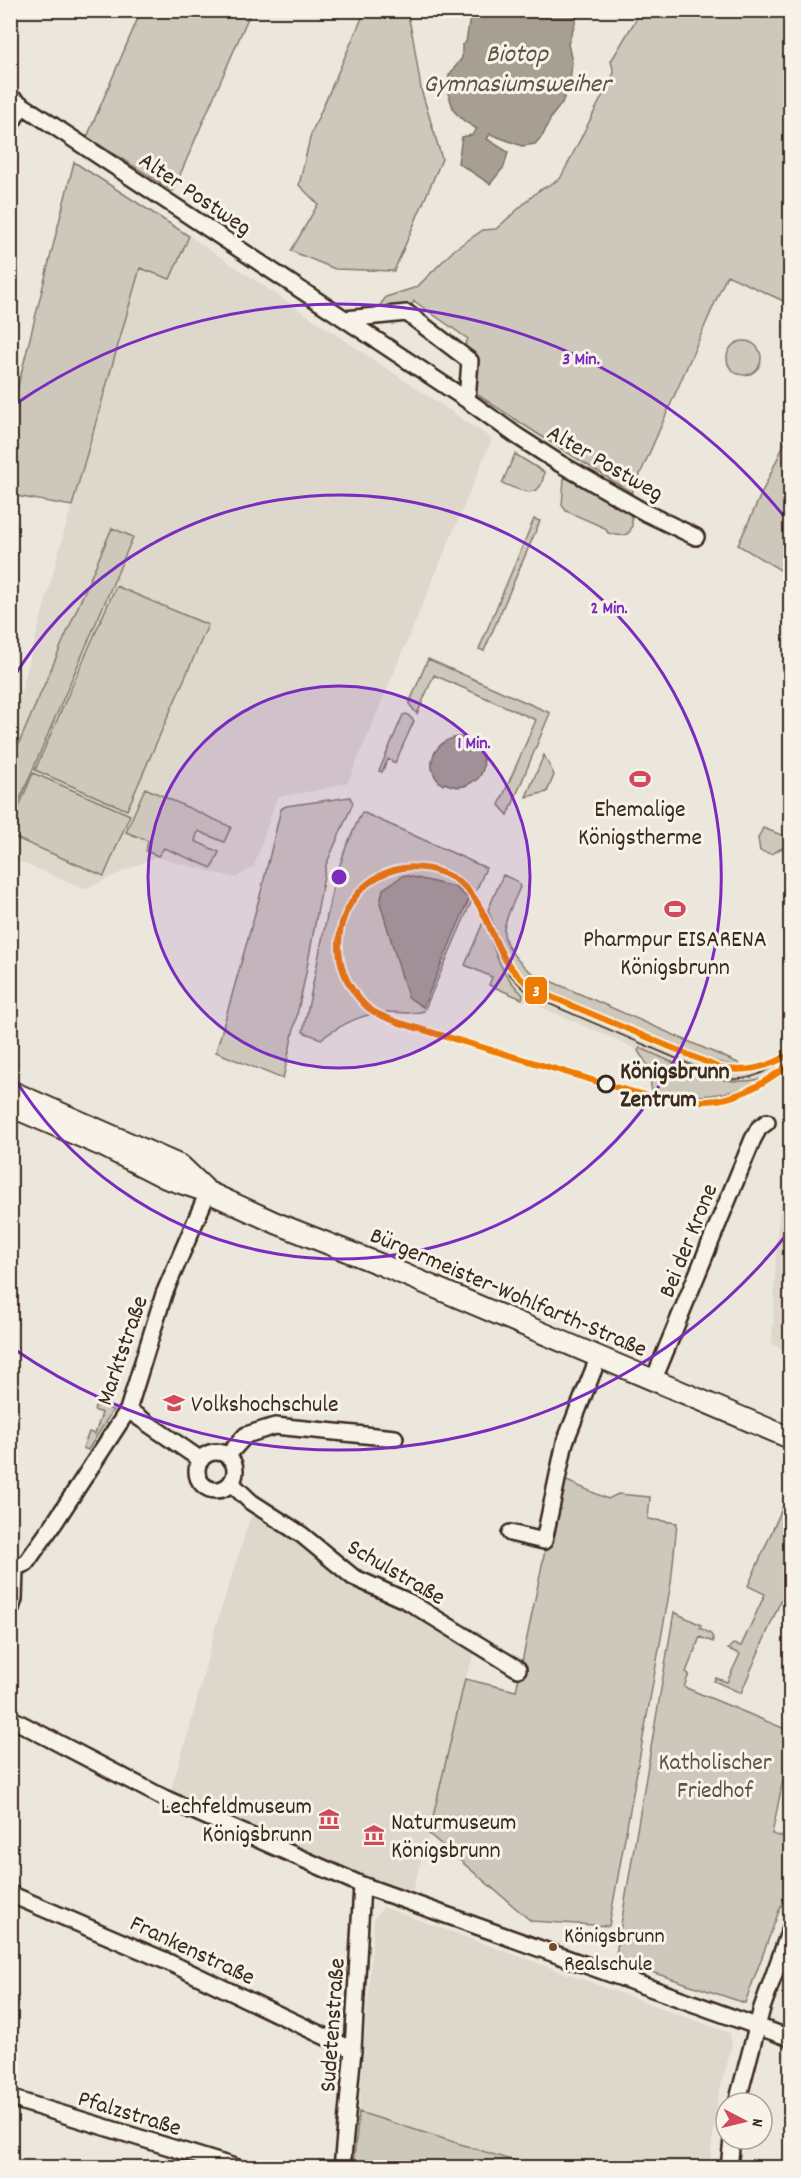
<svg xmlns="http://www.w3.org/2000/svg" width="801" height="2178" viewBox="0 0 801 2178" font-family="Dekko,sans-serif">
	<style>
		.built { fill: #ddd7cc }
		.green { fill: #cec8bc; stroke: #84796d; stroke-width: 1.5 }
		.water { fill: #a89f93; stroke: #7c7064; stroke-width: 1.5 }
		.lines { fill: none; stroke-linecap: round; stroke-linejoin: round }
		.minor-casing { stroke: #3b2a1e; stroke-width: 20 }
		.tertiary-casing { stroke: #3b2a1e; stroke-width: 24 }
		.minor { stroke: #f7f3e8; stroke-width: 15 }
		.tertiary { stroke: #f7f3e8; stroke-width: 20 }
		.tram { stroke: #3b2a1e; stroke-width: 1.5 }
		.tram-1-casing { stroke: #f7f3e8; stroke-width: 10 }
		.tram-1 { stroke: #ef7c00; stroke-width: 6 }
		.ring { fill: none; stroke: #7b2cbf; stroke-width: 3 }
		.stop-dot { fill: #f7f3e8; stroke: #3b2a1e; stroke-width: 3 }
		.bus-dot { fill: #7a4b2a; stroke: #f7f3e8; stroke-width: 2 }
		.labels { text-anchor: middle; stroke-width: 6; stroke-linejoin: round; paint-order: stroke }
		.bus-label { font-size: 22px; fill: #3b2a1e; stroke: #f7f3e8; text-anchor: start }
		.street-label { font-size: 24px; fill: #3b2a1e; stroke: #f7f3e8 }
		.poi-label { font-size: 24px; fill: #3b2a1e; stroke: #f7f3e8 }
		.stop-label { font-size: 24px; font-weight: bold; fill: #3b2a1e; stroke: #f7f3e8; text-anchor: start }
		.park-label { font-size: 24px; fill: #605246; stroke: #f7f3e8 }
		.water-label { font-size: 26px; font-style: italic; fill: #615347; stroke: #f7f3e8 }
		.centre { fill: #7b2cbf; stroke: #f7f3e8; stroke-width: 3 }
		.ring-label { font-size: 18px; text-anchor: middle; font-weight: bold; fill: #7b2cbf; stroke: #f7f3e8; stroke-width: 6; stroke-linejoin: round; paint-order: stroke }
		.line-badge { stroke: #f7f3e8; stroke-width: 2 }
		.badge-label { font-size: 16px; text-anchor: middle; font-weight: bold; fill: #fff }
	</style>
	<rect width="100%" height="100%" fill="#ece7dc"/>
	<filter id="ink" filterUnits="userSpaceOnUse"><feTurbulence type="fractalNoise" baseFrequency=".0167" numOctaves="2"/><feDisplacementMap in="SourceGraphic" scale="12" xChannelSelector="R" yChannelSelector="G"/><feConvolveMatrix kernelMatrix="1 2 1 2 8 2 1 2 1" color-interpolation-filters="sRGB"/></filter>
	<g filter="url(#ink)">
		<!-- built -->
		<path class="built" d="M189 236 492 439 348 782 324 789 277 797 254 866 236 878 155 857 85 889 11 858V729L63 536 140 267 170 279Z
			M476 891 488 910 505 955 526 979 536 986 721 1064 742 1067 763 1064 781 1055 790 1048V1069L770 1084 736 1101 696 1106 658 1101 652 1092 681 1097H710L747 1088 760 1080 758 1079 729 1082 706 1076 640 1048 638 1051 624 1043 522 999 523 995 507 980 500 966 484 920 472 900Z
			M782 1194 790 1198V1360L782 1356 785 1350 772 1344 777 1234Z
			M253 1509 385 1597 475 1652 465 1679 429 1834 411 1896 169 1796 193 1716 216 1625Z
			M383 1907 730 2033 732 2045 718 2097 709 2167H533L359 2112 374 1919Z"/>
		<!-- green -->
		<path class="green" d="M141 11H251L173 191 87 137Z
			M365 11H407L413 38 421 89 442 159 394 271 335 269 291 251 318 204 299 185 311 134Z
			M641 11H790V304L727 275 632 493 544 438 458 382 473 353 462 351 468 339 414 301 407 313 383 316 378 308 386 297 417 287 455 249 483 230 496 229 538 191 560 179 614 73 611 61Z
			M74 162 189 236 170 279 140 268 72 506 11 495V414Z
			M727 358a17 17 0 1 1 34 0a17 17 0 1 1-34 0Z
			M790 431V566L787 574 738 545Z
			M515 454 544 472C542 502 520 491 502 483Z
			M564 478 573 479C587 487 616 499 627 509 632 515 634 524 630 531 625 538 616 535 608 533L605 528 566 511 562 505Z
			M534 519 540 521 484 651 479 649Z
			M112 528 133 537 11 820V762Z
			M116 586 208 625 127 810 35 770Z
			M428 659 550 713 508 815 499 805 536 720 434 675 417 714 409 704Z
			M407 714 414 721 395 763 388 759 382 772 379 771 403 715Z
			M544 755 554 775 547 792 526 797Z
			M33 773 130 815 104 876 11 836V826Z
			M145 788 231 827 224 842 198 831 195 841 219 852 212 868 164 848 158 856 146 851 148 841 126 832Z
			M350 797 353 803 326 865 305 978 283 1079 216 1052 261 892 281 809 286 806Z
			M362 812 486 868 424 1011C412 1015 399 1012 387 1012 362 1013 341 1025 321 1039L303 1032 334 882 346 847Z
			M763 828 790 838V844L771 854 760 851 758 838Z
			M503 875 517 881 520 887C515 900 506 915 504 929 502 945 520 964 532 973L738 1063 742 1067 713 1061 536 986C506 967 500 941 488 910Z
			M484 920C495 952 498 970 523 995L522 999 489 985 492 977 465 965Z
			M640 1048C677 1063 717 1089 759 1079L760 1081C724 1099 691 1098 652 1092L648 1066 638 1051Z
			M96 1405 113 1410 88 1450 83 1448 89 1432 95 1434 102 1413 94 1410Z
			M560 1478 608 1499 618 1494 650 1497 648 1519 677 1523 671 1583 609 1926 531 1921 429 1834 465 1679 516 1691Z
			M784 1504 790 1506V1579L741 1693 714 1681 716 1678 727 1682 740 1654 728 1649 733 1644 741 1646 765 1594 748 1586Z
			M674 1612 701 1625 700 1628C707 1632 714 1633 713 1642L700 1637 686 1672 689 1674 684 1687 790 1731V1745L772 1834 790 1839V1892L780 1908 745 2003 615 1960Z
			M359 2112 533 2167H353Z"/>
		<!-- water -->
		<path class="water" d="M471 11H579L568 44 572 62 570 82 562 103 552 116 543 135 535 144 522 146 490 134 487 139 508 152 504 167 490 184 458 163 462 137 472 135 477 129 464 121 454 111 448 93 449 75 462 58V45L466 42Z
			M459 737C480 741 492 764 476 781L475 780C466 788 455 788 445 783L443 785C421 769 434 739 459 737Z
			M404 875 455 887 469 899 423 1007 408 997 380 903 383 889Z"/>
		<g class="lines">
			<defs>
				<path id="minor" d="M10 97 467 400 517 436 559 463 646 513 696 537
					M10 126 22 105
					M345 319 407 313 470 361 467 400
					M654 1379 753 1139 759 1128 767 1122
					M128 1410 201 1460
					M197 1471a19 19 0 1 1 38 0a19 19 0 1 1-38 0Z
					M227 1456 246 1435 275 1426 395 1438
					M231 1483 251 1502 302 1535 353 1577 409 1602 518 1669
					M510 1533 544 1541 565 1442 599 1356
					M10 1570 26 1563 55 1522 128 1410 164 1294 208 1192
					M10 1611 14 1599 15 1569
					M10 1718 164 1798 362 1885 790 2038
					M10 1894 166 1961 353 2050
					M10 2098 238 2168
					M737 2103 762 2008 790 1930
					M342 2168 353 2050 362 1885
					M729 2168 732 2139"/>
				<path id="tertiary" d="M10 1091 181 1166 204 1188
					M10 1106 105 1147 166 1178 208 1192 276 1223 382 1265 790 1438"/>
			</defs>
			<!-- minor casing -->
			<use href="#minor" class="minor-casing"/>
			<!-- tertiary casing -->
			<use href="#tertiary" class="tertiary-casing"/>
			<!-- minor -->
			<use href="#minor" class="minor"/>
			<!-- tertiary -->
			<use href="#tertiary" class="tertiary"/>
			<!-- tram -->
			<path class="tram" d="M496 942 509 974 531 996 717 1076C747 1085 768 1072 790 1054"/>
			<defs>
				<path id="tram-1" d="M790 1054C768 1068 746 1073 720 1068L535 990C524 982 514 973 506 961 487 930 483 890 445 874 365 841 302 940 364 1004 373 1014 388 1018 400 1023 454 1039 508 1055 562 1071 611 1085 665 1107 717 1100 745 1096 768 1080 790 1064"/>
			</defs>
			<!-- tram-1 casing -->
			<use href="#tram-1" class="tram-1-casing"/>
			<!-- tram-1 -->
			<use href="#tram-1" class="tram-1"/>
		</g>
	</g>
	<!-- distance rings -->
	<circle cx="339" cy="877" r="191" fill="#7b2cbf" fill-opacity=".12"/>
	<g class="ring">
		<circle cx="339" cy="877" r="191"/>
		<path d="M12 680A382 382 0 1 1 12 1074"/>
		<path d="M787 1234A573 573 0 0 1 14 1349M14 405A573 573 0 0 1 787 520"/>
	</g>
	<!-- icons -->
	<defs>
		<symbol id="stadium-bare" viewBox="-9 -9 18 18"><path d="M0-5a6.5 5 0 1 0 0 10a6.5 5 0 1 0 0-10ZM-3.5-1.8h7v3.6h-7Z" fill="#d1495b" stroke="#f7f3e8" stroke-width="2.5" paint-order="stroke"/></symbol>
		<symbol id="university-bare" viewBox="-9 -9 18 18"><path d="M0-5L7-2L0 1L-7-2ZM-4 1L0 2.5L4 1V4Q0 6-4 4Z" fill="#d1495b" stroke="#f7f3e8" stroke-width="2.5" paint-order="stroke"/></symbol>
		<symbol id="museum-bare" viewBox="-9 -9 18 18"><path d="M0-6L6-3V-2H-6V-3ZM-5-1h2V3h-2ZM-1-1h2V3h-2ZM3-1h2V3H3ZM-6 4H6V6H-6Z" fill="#d1495b" stroke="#f7f3e8" stroke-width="2.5" paint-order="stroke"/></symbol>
	</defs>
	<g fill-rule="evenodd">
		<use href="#stadium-bare" x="625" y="764" width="30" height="30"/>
		<use href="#stadium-bare" x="660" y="894" width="30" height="30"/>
		<use href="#university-bare" x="159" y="1388" width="30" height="30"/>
		<use href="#museum-bare" x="314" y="1804" width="30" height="30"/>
		<use href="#museum-bare" x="359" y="1820" width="30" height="30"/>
	</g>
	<!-- markers -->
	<circle class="stop-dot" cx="606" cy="1084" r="8"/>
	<circle class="bus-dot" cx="553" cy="1947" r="5"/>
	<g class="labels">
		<!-- bus labels -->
		<g class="bus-label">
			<text x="564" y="1942">Königsbrunn<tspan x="564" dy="28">Realschule</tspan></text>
		</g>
		<!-- street labels -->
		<g class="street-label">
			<text transform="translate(196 193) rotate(34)" y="8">Alter Postweg</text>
			<text transform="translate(606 462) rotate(30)" y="8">Alter Postweg</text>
			<text transform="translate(687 1240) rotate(-68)" y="8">Bei der Krone</text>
			<text transform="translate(509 1291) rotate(23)" y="8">Bürgermeister-Wohlfarth-Straße</text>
			<text transform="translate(121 1350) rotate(-71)" y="8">Marktstraße</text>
			<text transform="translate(397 1571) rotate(30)" y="8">Schulstraße</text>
			<text transform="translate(193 1949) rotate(25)" y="8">Frankenstraße</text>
			<text transform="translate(331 2025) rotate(-86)" y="8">Sudetenstraße</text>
			<text transform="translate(130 2112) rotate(17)" y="8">Pfalzstraße</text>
		</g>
		<!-- poi labels -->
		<g class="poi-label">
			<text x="640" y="816">Ehemalige<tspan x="640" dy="28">Königstherme</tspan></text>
			<text x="675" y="946">Pharmpur EISARENA<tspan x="675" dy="28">Königsbrunn</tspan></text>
			<text x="191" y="1411" text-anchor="start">Volkshochschule</text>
			<text x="312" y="1813" text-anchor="end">Lechfeldmuseum<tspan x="312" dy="28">Königsbrunn</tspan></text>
			<text x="391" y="1829" text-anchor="start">Naturmuseum<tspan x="391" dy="28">Königsbrunn</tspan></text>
		</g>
		<!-- stop labels -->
		<g class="stop-label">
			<text x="620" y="1078">Königsbrunn<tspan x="620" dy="28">Zentrum</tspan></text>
		</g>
		<!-- park labels -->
		<g class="park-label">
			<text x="715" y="1769">Katholischer<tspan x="715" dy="28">Friedhof</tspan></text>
		</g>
		<!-- water labels -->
		<g class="water-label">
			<text x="517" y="61">Biotop<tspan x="517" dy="30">Gymnasiumsweiher</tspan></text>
		</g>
	</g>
	<circle cx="339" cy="877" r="9" class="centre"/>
	<g class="ring-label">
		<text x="581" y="364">3 Min.</text>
		<text x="609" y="613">2 Min.</text>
		<text x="474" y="748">1 Min.</text>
	</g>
	<rect class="line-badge" x="524" y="976" width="24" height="29" rx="6" fill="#ef7c00"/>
	<g class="badge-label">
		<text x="536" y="996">3</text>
	</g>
	<!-- margin -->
	<rect width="801" height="2178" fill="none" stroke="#f7f3e8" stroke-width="36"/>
	<rect x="18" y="18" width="765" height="2142" fill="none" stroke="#3b2a1e" stroke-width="2" filter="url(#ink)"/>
	<!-- north arrow -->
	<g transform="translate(744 2121) rotate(97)"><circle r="28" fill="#f7f3e8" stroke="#aca397" stroke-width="1.5"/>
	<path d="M0-4.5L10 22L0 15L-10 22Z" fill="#d1495b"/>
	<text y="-9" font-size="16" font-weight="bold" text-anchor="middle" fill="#3b2a1e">N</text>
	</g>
</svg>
